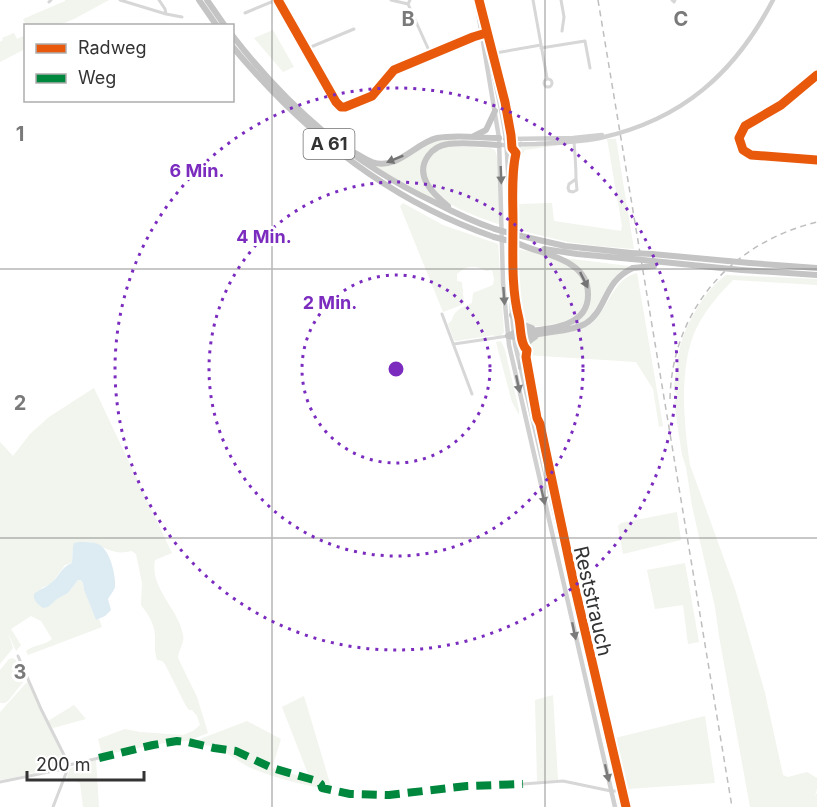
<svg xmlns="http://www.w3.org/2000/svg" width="817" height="807" viewBox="0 0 817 807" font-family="Inter,sans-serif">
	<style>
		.green { fill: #f1f5ed }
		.water { fill: #ddebf3 }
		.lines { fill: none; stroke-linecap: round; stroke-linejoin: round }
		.street { stroke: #d7d7d7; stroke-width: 3 }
		.secondary { stroke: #d0d0d0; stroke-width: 4.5 }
		.highway { stroke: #c4c4c4; stroke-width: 6 }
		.rail { stroke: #bebebe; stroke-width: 1.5; stroke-dasharray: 6 4.5; stroke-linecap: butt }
		.highway-bridge { stroke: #c4c4c4; stroke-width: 6 }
		.quiet { stroke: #00873e; stroke-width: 8; stroke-dasharray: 15 8; stroke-linecap: butt }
		.cycleway-casing { stroke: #fff; stroke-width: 13 }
		.cycleway { stroke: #e8590c; stroke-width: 9 }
		.oneway { fill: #747474 }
		.oneway2 { fill: #7a7a7a }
		.grid { fill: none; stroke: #7a7a7a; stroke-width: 1.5; stroke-opacity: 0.55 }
		.ring { fill: none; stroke: #7b2cbf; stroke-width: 3; stroke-dasharray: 3 6 }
		.labels { text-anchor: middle; stroke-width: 6; stroke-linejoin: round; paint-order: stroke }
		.shield { fill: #fff; stroke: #707070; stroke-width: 1.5 }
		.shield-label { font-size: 18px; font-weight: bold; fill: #333 }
		.street-label { font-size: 20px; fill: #333; stroke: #fff }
		.grid-label { font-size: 20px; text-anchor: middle; font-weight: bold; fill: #7a7a7a; stroke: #fff; stroke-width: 6; stroke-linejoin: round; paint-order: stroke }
		.centre { fill: #7b2cbf; stroke: #fff; stroke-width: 3 }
		.ring-label { font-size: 18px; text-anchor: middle; font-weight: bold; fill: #7b2cbf; stroke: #fff; stroke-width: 6; stroke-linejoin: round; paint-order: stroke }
	</style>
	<rect width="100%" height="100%" fill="#fff"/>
	<!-- green -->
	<path class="green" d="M65 0H109L74 19 59 25H26L23 19 65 1Z
		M273 30 294 67 283 72 254 38Z
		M14 33 17 39 25 35V49L0 62V42L3 40 2 38Z
		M457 138V140L450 141 432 148C429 155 422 168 422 175 421 188 436 198 444 205L404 185 371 164 384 165 435 140Z
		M607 139H616L634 249 598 246 568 242 514 229C514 210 510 170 517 154L516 151 523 146 567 144 525 150C514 163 518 187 519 204L552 203 554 221 621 231 622 226Z
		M447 146 490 148 495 150 498 160 499 224C478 217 421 199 426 169 429 156 435 151 447 146Z
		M403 203 443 225 498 244 504 332 501 336H493L494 335 456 341 454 340 448 324 452 320C454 310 463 307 472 303L473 293 493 285 494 279 492 270 486 271C476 264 465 266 457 274V281L462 282 464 304 443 312 400 206Z
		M515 249C536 252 561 257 576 272 584 279 586 287 585 297 583 318 564 323 547 325 543 326 538 327 533 326 529 326 524 323 520 322L517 311Z
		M564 258 629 266V267C625 269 620 272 617 275 601 289 600 313 580 324 574 328 565 328 557 330L588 306C597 281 580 273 564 258Z
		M637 273 663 426 659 427 653 389 636 362 526 355C528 349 528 344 534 339 545 331 571 336 588 326 609 312 610 280 637 273Z
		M726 275 817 279V285L733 280C717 296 701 315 693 336 679 375 684 425 690 465L736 592 765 693 783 775 788 777 807 772 817 778V789L815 796 817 793V807H750L719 636 715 607 692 506 686 467 682 455 674 402 678 396 674 390V385C676 373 677 359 680 347 687 322 705 290 726 275Z
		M501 341 505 350 519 410V415L512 402 498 350 496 342Z
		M94 388 172 553 155 560C149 588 179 609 183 635 185 643 178 650 178 658L197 697 208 733 188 741 170 742 102 755 98 739 125 729 140 732 183 735 193 731 200 725 197 716 192 710H189L186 706 165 664 162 661 157 660C154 650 155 645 155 635 154 623 148 614 141 605L142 583 136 554 132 551C126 552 121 553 116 552 99 549 91 535 73 546L72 563 65 565 51 584 41 588 57 599 68 593 78 580H81L83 583 84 590 96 620 99 619 102 627 28 655 26 651C34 644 45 646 52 639L41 621 31 616 11 629 21 645 16 651 8 633 13 648 0 664V442L13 456 30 434 49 417Z
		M677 512 681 540 623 554 618 526 621 523Z
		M685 563 699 642 688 644 683 605 655 609 647 570Z
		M13 658 17 661 24 681 8 701 5 703H0V670L9 659Z
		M28 681 66 764 21 776 0 780V712Z
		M553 695 558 780 537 781 535 700Z
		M304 696 332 790C305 785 276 779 251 768 238 762 228 752 214 747 208 745 202 745 196 744L195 741 247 721 281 739 272 768 310 779 282 707Z
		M74 705 86 719 53 728 48 721Z
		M705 716 715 783 627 789 615 738Z
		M96 760 99 807H83L80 783 67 778 70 768Z"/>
	<!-- water -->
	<path class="water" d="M79 542C85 542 93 542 98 544 110 549 116 575 115 587 114 591 110 595 108 599L111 610 105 616 96 620 84 590 83 583 81 580H78L68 593 57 599 48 607 43 608C38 604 33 601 34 594 40 589 45 588 51 583 59 577 61 567 72 563L73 546 74 543Z"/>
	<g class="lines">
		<!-- street -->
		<path class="street" d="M120 0 166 14 182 17
			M159 0 165 9 166 14
			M278 0 336 102 341 107H345L372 96 394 70 481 35
			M391 0 408 4
			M410 0 408 4 431 55
			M533 0 547 78
			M561 0 564 17 562 31
			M672 0 674 2 675 0
			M49 2 51 0
			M245 13 276 0
			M541 48 585 41 590 68
			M306 49 354 29
			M490 54 541 45
			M817 75 781 105 745 126 739 138 743 150 751 155 817 160
			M544 83a4 4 0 1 1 8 0a4 4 0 1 1-8 0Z
			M574 142C575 154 576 166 576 178V179L569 184 568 188 569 191 573 192 577 190 576 179
			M442 314 472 394
			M454 344 508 336
			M18 656 41 709 69 765
			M0 782 68 768 69 765 99 758
			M523 784 563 781 611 791H619
			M53 807 68 768"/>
		<!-- secondary -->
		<path class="secondary" d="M476 0 499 138 503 283 509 345 615 807
			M478 10C487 23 487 43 490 59 496 86 503 113 506 140 511 198 509 257 512 315L515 344 610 750 622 807
			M505 139 573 138 602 135
			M499 145C512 145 524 144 536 144 558 143 579 142 600 138 682 120 735 73 773 0
			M509 161 514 150 521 144"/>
		<!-- highway -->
		<path class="highway" d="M199 0 217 26
			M207 0 225 26
			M232 35C288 108 353 164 436 203 455 213 474 222 495 229
			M232 46C302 131 389 201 494 237
			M474 136 486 130 495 111
			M355 153C361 156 367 160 372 162 397 171 415 143 437 138 457 134 479 138 499 138
			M448 206C433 194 414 176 428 156 433 149 440 145 448 144 461 142 486 144 499 145
			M517 235 565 246 631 253
			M544 249 577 254 632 259
			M652 254 728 261
			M653 261 721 268
			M750 263 817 268
			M742 270 817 275
			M512 315 519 323 532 328
			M508 336 514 333C540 329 589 331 588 294 588 282 583 273 573 266 557 254 535 252 517 243
			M508 336C519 339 533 335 545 333 558 331 574 330 585 324 607 311 603 281 633 268
			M521 367C522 354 523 344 535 337"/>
		<!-- rail -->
		<path class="rail" d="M598 0 732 807
			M670 399C672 310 731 243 817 222"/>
		<!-- highway-bridge -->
		<path class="highway-bridge" d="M495 229 517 235
			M494 237 517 243
			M631 253 652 254
			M632 259 653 261
			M728 261 750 263
			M633 268 654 266
			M721 268 742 270"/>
		<!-- quiet -->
		<path class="quiet" d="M99 758 153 745 177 741 188 742 214 748 236 751 272 768 317 781 321 784 322 788 350 794 389 795 467 786 523 784"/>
		<defs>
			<path id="cycleway" d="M278 0 336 102 341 107H345L372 96 394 70 473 37 486 33
				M479 0 505 102 511 135 512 148 516 153C511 175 513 199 513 222 513 255 511 288 519 319 521 329 520 344 527 350L526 357 537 418 540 424 574 584 626 807
				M817 75 781 105 745 126 739 138 743 150 751 155 817 160"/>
		</defs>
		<!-- cycleway casing -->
		<use href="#cycleway" class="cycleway-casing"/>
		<!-- cycleway -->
		<use href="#cycleway" class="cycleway"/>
	</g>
	<!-- one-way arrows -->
	<defs><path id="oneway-solid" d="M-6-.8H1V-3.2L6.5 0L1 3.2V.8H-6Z" transform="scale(1.5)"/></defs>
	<g class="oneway">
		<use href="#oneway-solid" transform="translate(395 159) rotate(158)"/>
		<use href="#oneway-solid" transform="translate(584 280) rotate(64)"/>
	</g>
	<g class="oneway2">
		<use href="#oneway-solid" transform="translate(501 175) rotate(88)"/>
		<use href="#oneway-solid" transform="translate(504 296) rotate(86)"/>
		<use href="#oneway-solid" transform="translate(518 384) rotate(78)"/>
		<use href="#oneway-solid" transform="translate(543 496) rotate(77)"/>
		<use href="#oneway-solid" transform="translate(574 631) rotate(78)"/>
		<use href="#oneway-solid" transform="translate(607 773) rotate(77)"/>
	</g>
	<!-- grid -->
	<path class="grid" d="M272 0V807M545 0V807M0 269H817M0 538H817"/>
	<!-- distance rings -->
	<g class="ring">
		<circle cx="396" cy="369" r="94"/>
		<circle cx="396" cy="369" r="187"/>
		<circle cx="396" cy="369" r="281"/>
	</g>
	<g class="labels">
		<!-- shield labels -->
		<rect class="shield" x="303.5" y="129" width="51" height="30" rx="4.5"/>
		<g class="shield-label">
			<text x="329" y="150">A 61</text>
		</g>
		<!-- street labels -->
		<g class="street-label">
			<text transform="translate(593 601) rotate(77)" y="7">Reststrauch</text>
		</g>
	</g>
	<g class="grid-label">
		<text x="408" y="26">B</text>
		<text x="681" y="26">C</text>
		<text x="20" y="141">1</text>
		<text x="20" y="410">2</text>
		<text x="20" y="679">3</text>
	</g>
	<circle cx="396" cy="369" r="9" class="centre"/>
	<g class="ring-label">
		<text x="197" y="177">6 Min.</text>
		<text x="264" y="243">4 Min.</text>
		<text x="330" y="309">2 Min.</text>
	</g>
	<!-- legend -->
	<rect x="24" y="24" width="210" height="78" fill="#ffffff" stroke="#adadad" stroke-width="1.5"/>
	<rect x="36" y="44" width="30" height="9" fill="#e8590c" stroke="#adadad" stroke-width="1.5"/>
	<text x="78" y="54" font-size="18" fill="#333333">Radweg</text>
	<rect x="36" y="74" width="30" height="9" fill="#00873e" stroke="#adadad" stroke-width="1.5"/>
	<text x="78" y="84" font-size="18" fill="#333333">Weg</text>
	<!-- scale -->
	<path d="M27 771v9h117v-9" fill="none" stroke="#333333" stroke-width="3"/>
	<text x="36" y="771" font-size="18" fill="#333333" stroke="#ffffff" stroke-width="4.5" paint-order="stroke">200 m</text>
</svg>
